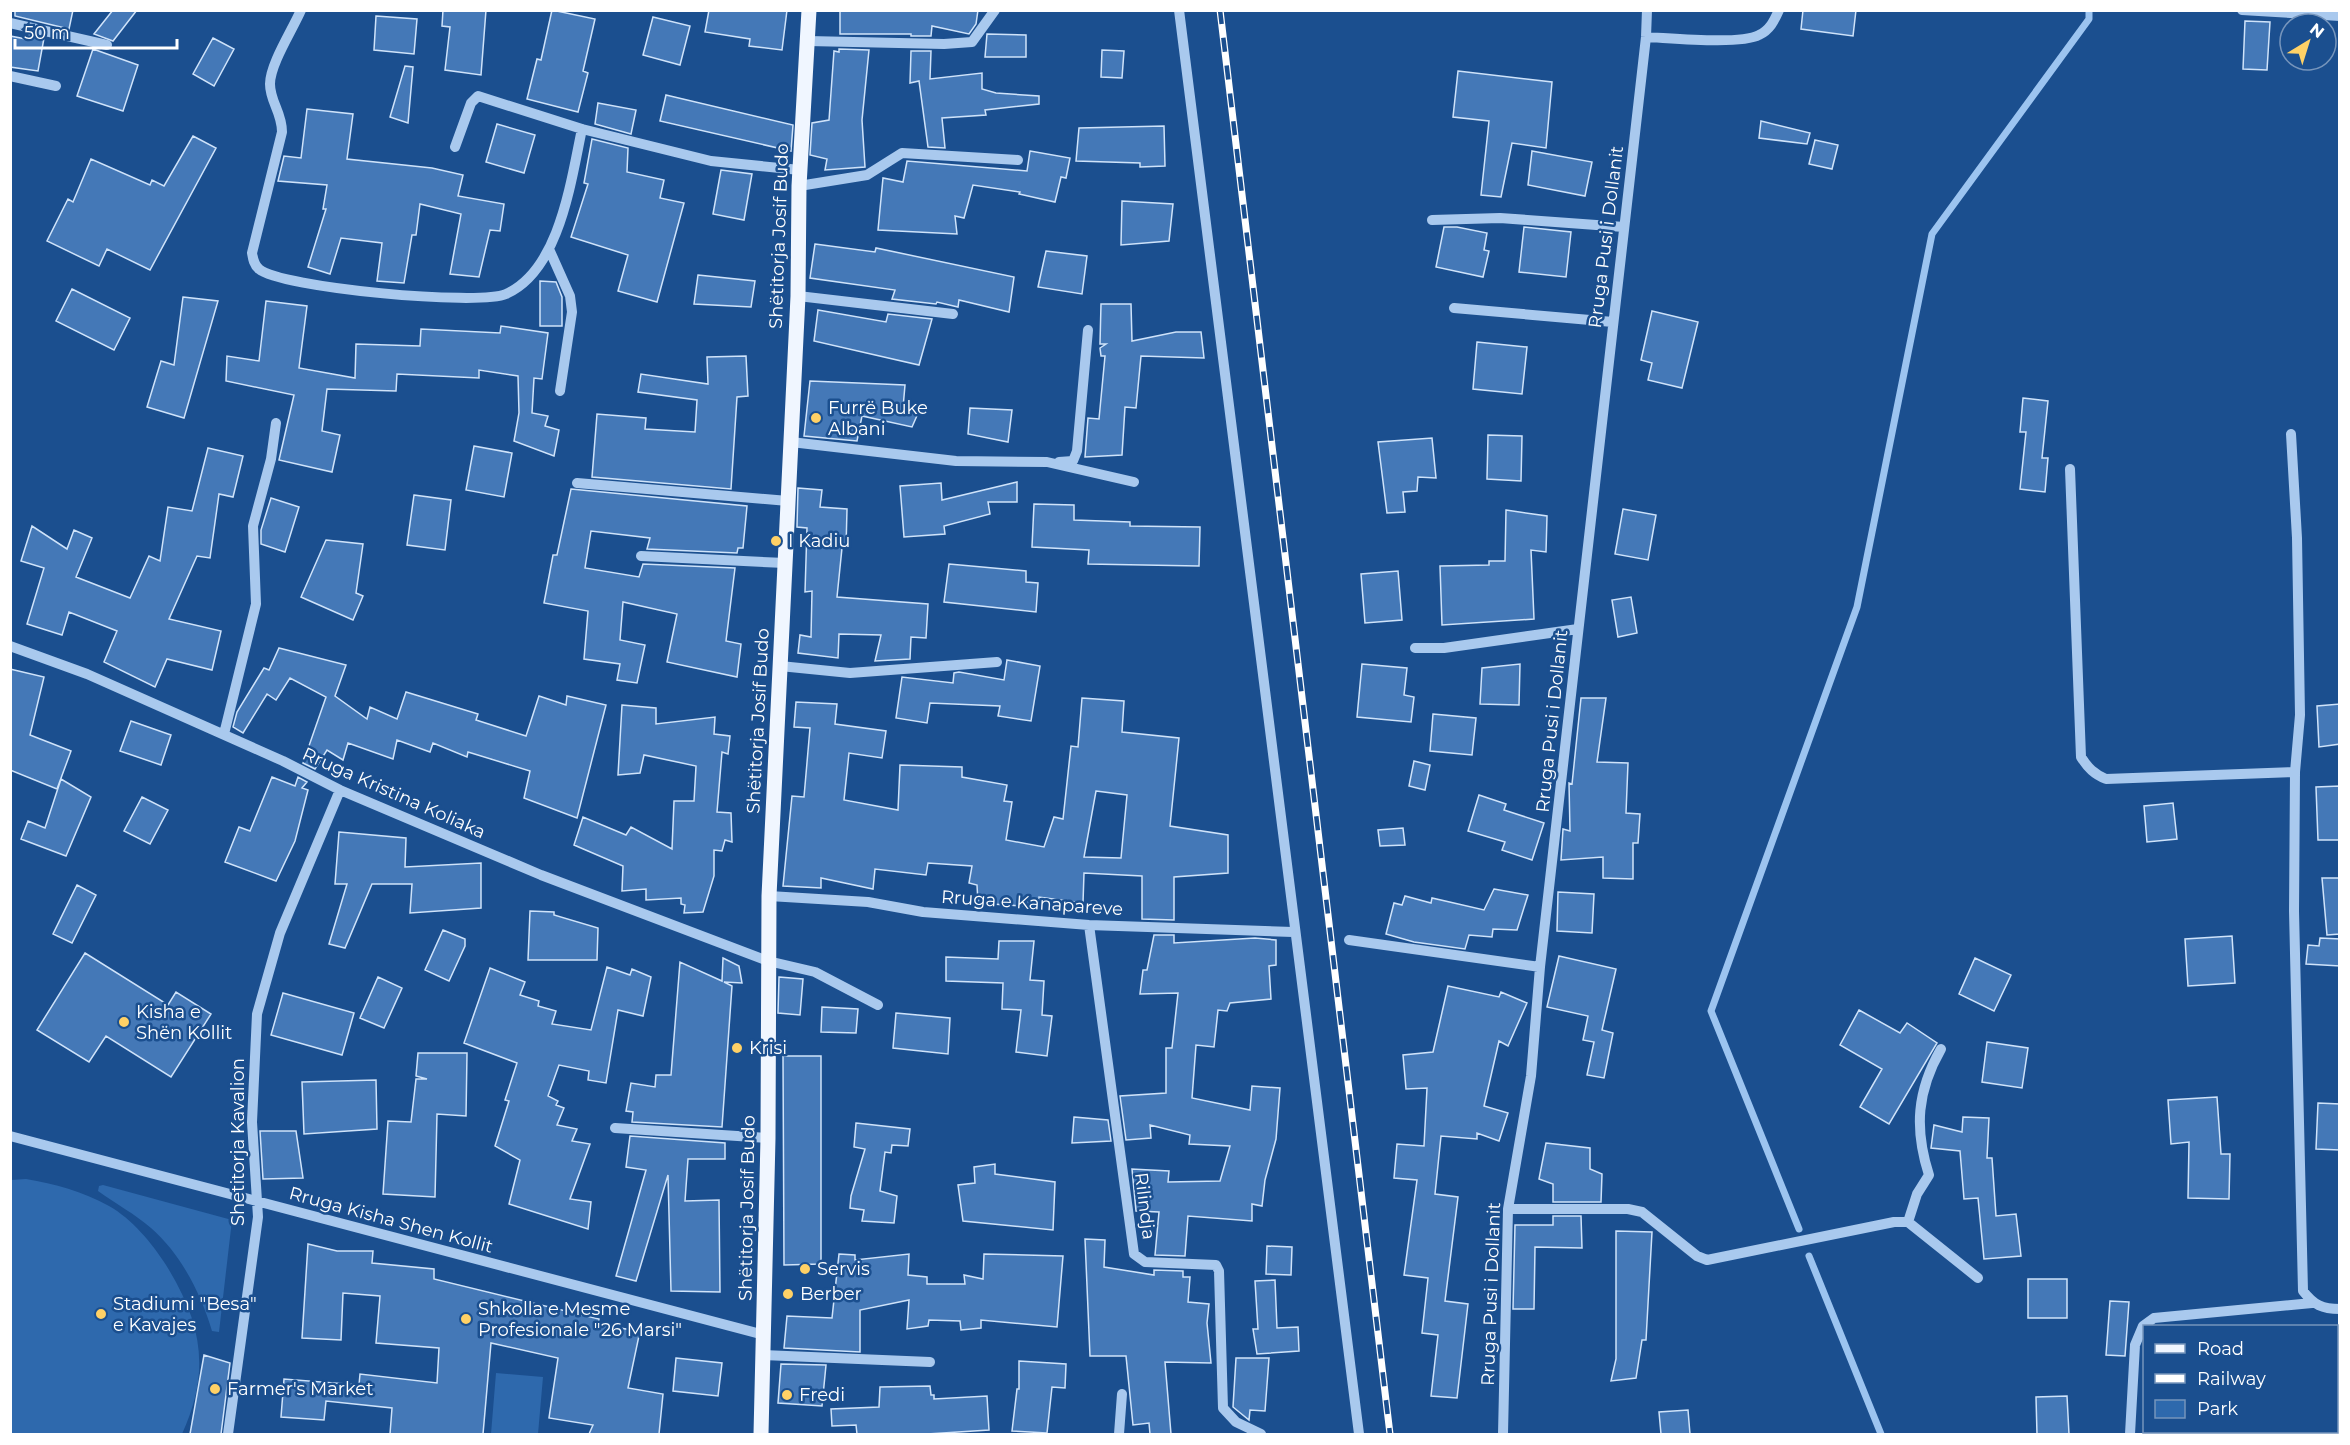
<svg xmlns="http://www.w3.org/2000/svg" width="2350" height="1445" viewBox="0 0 2350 1445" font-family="Montserrat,sans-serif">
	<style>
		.green { fill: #2e69ad }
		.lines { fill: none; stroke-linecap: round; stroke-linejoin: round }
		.stream { stroke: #9cc4f0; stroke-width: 7 }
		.building { fill: #4478b7; stroke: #cfe3fa; stroke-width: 1.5; fill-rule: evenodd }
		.minor { stroke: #a9c9ee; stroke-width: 10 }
		.major { stroke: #f0f6ff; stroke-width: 15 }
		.rail-casing { stroke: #fff; stroke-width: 7 }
		.rail { stroke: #1b4f8f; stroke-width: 4.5; stroke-dasharray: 14; stroke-linecap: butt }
		.poi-dot { fill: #ffd166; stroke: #1b4f8f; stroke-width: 2 }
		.labels { text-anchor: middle; stroke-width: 5; stroke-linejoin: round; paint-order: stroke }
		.street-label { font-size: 18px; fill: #fff; stroke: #1b4f8f }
		.poi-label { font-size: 18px; fill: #fff; stroke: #1b4f8f; text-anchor: start }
	</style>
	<rect width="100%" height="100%" fill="#1b4f8f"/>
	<!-- green -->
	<path class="green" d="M26 1179C55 1184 82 1191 109 1206 132 1219 152 1243 166 1265 202 1323 211 1371 182 1434H11V1180Z
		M103 1185 232 1220 219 1332 212 1331C201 1294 181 1254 151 1228 135 1214 116 1204 98 1191L99 1186Z
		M496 1373 543 1377 538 1434H491Z"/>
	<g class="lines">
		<!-- stream -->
		<path class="stream" d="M1799 1229 1711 1011 1857 607 1932 234 2089 19V10
			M1809 1256 1881 1434"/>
	</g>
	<!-- building -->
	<path class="building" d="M15 10H73L69 29 15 16Z
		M113 10H137L113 41 94 34Z
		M443 10H486L481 75 445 70 450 27 442 26Z
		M552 10 595 19 583 71 588 73 578 112 527 99 537 59 541 60Z
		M709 10H787L782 50 749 46 750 39 705 32Z
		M840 10H978L976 24 969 34 932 26 931 36H911V34H840Z
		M1803 10H1856L1853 36 1801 29Z
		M376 16 417 19 414 54 374 50Z
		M653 17 690 26 680 65 643 55Z
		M2245 21 2270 22 2267 70 2243 69Z
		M26 34 44 38 38 71 10 67V36L26 39Z
		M987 34 1026 35V57H985Z
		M213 38 234 49 214 86 193 74Z
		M93 49 138 65 123 111 77 96Z
		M839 49 869 50 862 120 865 167 825 170 827 159 810 155 812 123 829 120 834 51 839 52Z
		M1102 50 1124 51 1122 78 1101 77Z
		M911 51H931L930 79 982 73V89L996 93 1039 96V104L985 110 986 115 942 118 945 148 928 147 919 81 910 83Z
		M405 66 413 67 408 123 390 117Z
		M1458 71 1552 82 1546 148 1512 143 1501 197 1481 195 1489 121 1453 117Z
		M666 95 793 125 791 151 660 121Z
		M598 103 636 110 631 134 595 124Z
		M307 109 353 114 347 159 432 168 463 175 458 196 504 204 500 231 490 230 479 277 450 274 461 214 420 204 416 235H412L404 283 377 281 382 243 341 238 330 274 308 267 326 209H323L327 185 278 181 284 156 301 158Z
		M1761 121 1810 133 1807 144 1759 138Z
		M497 124 535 135 524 173 486 162Z
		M1164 126 1165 166 1140 167V163L1076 161 1079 128Z
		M193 136 216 148 150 270 107 249 99 266 47 241 68 199 73 202 91 159 150 185 152 180 164 186Z
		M592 139 628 148 627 172 664 180 660 198 684 203 657 302 618 291 628 255 571 237 588 184 584 183Z
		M1815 140 1838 145 1832 169 1809 164Z
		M1030 151 1070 158 1066 178 1061 177 1055 202 1019 194 1020 192 973 185 964 218 955 216 957 234 878 230 883 178 903 182 907 161 1027 171Z
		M1532 151 1592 162 1585 196 1528 185Z
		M721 170 752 174 744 220 713 214Z
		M1122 201 1173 204 1169 241 1121 245Z
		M1444 227H1457L1487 233 1484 250 1489 251 1483 277 1436 267Z
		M1524 227 1571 232 1566 277 1519 272Z
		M815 244 875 252 876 248 1014 277 1009 312 959 300 958 307 937 302 936 304 892 299 895 290 810 278Z
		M1046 251 1087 256 1082 294 1038 287Z
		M698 275 755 281 751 307 694 304Z
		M540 281 556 282 562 297V326H540Z
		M72 289 130 318 114 350 56 321Z
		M183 297 218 301 184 418 147 407 161 361 174 365Z
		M266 301 307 306 299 368 355 378 356 344 420 346 421 329 500 333 501 326 548 333 542 379 534 378 532 413 548 416 545 426 559 430 554 456 514 441 519 413 518 376 479 370V378L397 374 396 391 327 389 322 431 340 435 332 472 279 460 294 395 226 381 227 356 259 361Z
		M1101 304H1131L1132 341 1176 332H1201L1204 358 1141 356 1136 408 1125 407 1122 455 1085 457 1088 418 1099 419 1105 356H1101L1100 348 1106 344H1100Z
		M818 310 886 322 888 314 932 319 919 365 814 341Z
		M1652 311 1698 322 1682 388 1648 380 1652 363 1641 360Z
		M1477 342 1527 347 1522 394 1473 389Z
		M746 356 748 396 737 397 731 489 592 477 597 414 646 418 645 429 695 432 697 400 638 392 641 374 708 384 707 357Z
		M810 381 905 385 903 408 919 411 912 427 862 416 857 441 804 436Z
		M2023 398 2048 401 2042 458H2048L2045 492 2020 489 2026 432H2020Z
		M970 408 1012 410 1008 442 968 434Z
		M1488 435 1522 436 1521 481 1487 479Z
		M1432 438 1436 478 1418 477 1417 491 1403 492 1405 512 1387 513 1378 442Z
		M474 446 512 453 504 497 466 490Z
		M208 448 243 456 233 497 219 494 210 558 197 556 169 619 221 631 212 670 167 659 155 687 104 662 117 631 69 612 62 635 27 624 44 568 21 561 32 526 67 549 74 530 92 538 76 577 130 598 149 556 160 561 168 507 192 511Z
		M1017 482V502H988L990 514 944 526 945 534 904 537 900 486 941 483 942 500Z
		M798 488 822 490 820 507 847 509 846 548H842L837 597 928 604 926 638 911 637 910 659 875 661 881 635 839 634 838 658 798 653 800 635 811 637 812 591 805 592 807 528 797 527Z
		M571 489 747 506 743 548H738L737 553 647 549 650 538 591 531 585 568 639 577 643 564 735 568 726 641 741 644 737 677 667 662 677 614 623 602 620 640 645 645 637 683 617 680 620 664 584 659 588 611 544 603 553 555H557Z
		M414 495 451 500 445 550 407 545Z
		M271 498 299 507 285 552 261 544V530Z
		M1034 504 1074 505V520L1130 522V526L1200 527 1199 566 1088 564 1089 550 1032 547Z
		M1623 509 1656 515 1648 560 1615 554Z
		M1506 510 1547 516 1546 552 1531 550 1534 619 1442 625 1440 566 1489 565V561H1505Z
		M326 540 363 544 356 593 363 596 353 620 301 597Z
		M949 564 1026 571V582L1038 583 1036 612 944 602Z
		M1398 571 1402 620 1365 623 1361 574Z
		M1631 597 1637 633 1618 637 1612 600Z
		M279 648 346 665 335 696 367 719 370 707 397 719 406 692 478 714 476 720 526 736 539 696 566 705 567 696 606 705 577 818 524 798 530 771 468 752 467 757 433 743 430 752 397 740 393 759 348 743 343 760 327 750 315 769 303 763 326 697 290 678 276 700 267 694 243 733 233 727 237 712 264 668 269 670Z
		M1007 660 1040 666 1031 721 998 716 1000 706 930 703 927 723 896 718 902 677 953 683 954 673 959 672 1004 680Z
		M1362 664 1407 668 1404 695 1414 697 1411 722 1357 717Z
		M1520 664 1519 705 1480 704 1482 668Z
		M10 669 44 677 30 735 71 751 57 789 10 770Z
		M1082 698 1124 701 1122 732 1179 738 1170 826 1228 835V873L1174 877V920L1142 919V876L1084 873 1083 903 1039 897 1038 907 978 903 977 885 969 883 972 866 928 863 926 875 875 869 873 889 821 878V888L783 886 792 796 804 797 810 728 794 727 796 702 837 704 835 724 886 731 882 758 849 753 844 800 898 810 900 765 962 767V777L1007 785 1004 801 1012 802 1006 840 1044 847 1054 817 1063 819 1071 746 1078 747ZM1096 791 1127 795 1121 858 1084 857Z
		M1581 698H1606L1597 762 1628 763 1626 813 1640 814 1638 843H1633V879L1603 878V857L1561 860 1563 829 1570 831 1569 783 1572 784Z
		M2340 704V744L2319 747 2317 706Z
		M622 705 656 708V724L715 717 714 734 730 736 728 754 722 752 717 812 731 813 732 842 725 840 722 851 714 850V876L703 912 684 913 685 905 681 904V898L646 900V889L622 891 623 866 574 845 583 817 626 835 631 827 672 849 674 801H694L696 766 644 755 640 773 618 775Z
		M1433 714 1476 718 1472 755 1430 751Z
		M131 721 171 735 161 765 120 751Z
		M1414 761 1430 765 1425 790 1409 786Z
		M272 777 295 786 298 777 307 782 302 788 308 790 295 841 276 881 225 862 239 827 250 831Z
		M61 779 91 797 66 856 21 839 28 821 45 828Z
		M2340 786V840H2318L2316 787Z
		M1479 795 1506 804 1504 810 1544 823 1532 860 1502 850 1505 842 1468 831Z
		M142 797 168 810 150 844 124 831Z
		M2173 803 2177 839 2147 842 2144 806Z
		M1403 828 1405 845 1380 846 1378 830Z
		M339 832 406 838 405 867 481 863V908L410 913 412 884H372L345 948 329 944 347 884H335Z
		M2322 878H2340V934L2327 935Z
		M77 885 96 895 72 943 53 934Z
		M1494 889 1528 895 1517 930 1493 929 1492 937 1469 935 1465 949 1414 942 1386 934 1394 903 1402 905 1405 896 1431 903 1432 898 1484 910Z
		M1558 892 1594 894 1592 933 1557 931Z
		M530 911 554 912V915L598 928 597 960H528Z
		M443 930 465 939V946L449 981 425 970Z
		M1154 935H1174V943L1255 938 1276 940V965L1269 966 1271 999 1230 1003 1227 1011 1218 1010 1214 1047 1196 1045 1192 1098 1250 1110 1252 1086 1280 1088 1276 1139 1265 1180 1262 1206 1252 1204V1221L1188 1216 1185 1256 1155 1255 1159 1212 1136 1211 1132 1169 1169 1171 1168 1182 1220 1181 1230 1146 1189 1144 1190 1135 1150 1125 1151 1138 1126 1140 1120 1096 1166 1093V1048H1172L1178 993 1140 994 1143 970H1147Z
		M2232 936 2235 983 2188 986 2185 939Z
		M2320 938 2340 939V966L2306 964 2308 945 2319 946Z
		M999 941H1034L1030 980 1044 981 1042 1015 1052 1016 1047 1056 1016 1052 1021 1010 1002 1009 1003 983 946 981V957L998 959Z
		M85 953 168 1005 176 992 211 1014 171 1077 106 1036 89 1062 37 1030Z
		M1559 956 1616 969 1602 1030 1613 1033 1604 1078 1587 1075 1594 1042 1583 1040 1588 1016 1547 1007Z
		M723 958 739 966 742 983 724 982 732 986 722 1127 632 1122 633 1112 626 1111 631 1083 655 1087 656 1075H671L680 962 722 981Z
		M1975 958 2011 975 1994 1011 1959 994Z
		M607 967 630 975 632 969 651 977 643 1016 618 1010 606 1083 588 1080 589 1071 559 1065 548 1096 558 1101 556 1105 564 1108 557 1125 577 1129 572 1141 590 1144 570 1199 591 1202 588 1229 509 1204 520 1160 495 1146 509 1101 505 1100 517 1063 464 1043 490 968 525 982 520 995 539 1001 538 1006 556 1011 552 1024 591 1030Z
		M378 977 402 988 384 1028 360 1018Z
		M779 977 803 979 800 1015 778 1013Z
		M1448 986 1499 997 1501 992 1527 1003 1508 1046 1499 1041 1484 1106 1508 1113 1499 1141 1477 1133V1139L1441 1136 1435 1194 1458 1197 1445 1301 1468 1304 1457 1398 1431 1396 1438 1335 1422 1333 1428 1278 1404 1275 1417 1180 1394 1178 1397 1144 1424 1146 1427 1088 1406 1089 1403 1055 1433 1052Z
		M283 993 354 1013 342 1055 271 1035Z
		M822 1007 858 1009 856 1033 821 1032Z
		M1859 1010 1900 1033 1907 1023 1937 1043 1889 1124 1860 1107 1882 1069 1840 1045Z
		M896 1013 950 1018 948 1054 893 1048Z
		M1987 1042 2028 1048 2022 1088 1982 1082Z
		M418 1053H467L466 1116 437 1114 435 1197 383 1194 388 1121 411 1122 416 1079H427L416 1076Z
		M783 1056H821V1264L784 1265Z
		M376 1080 377 1129 304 1134 302 1082Z
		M2217 1097 2221 1154H2230L2229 1199 2188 1198 2189 1142 2171 1144 2168 1100Z
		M2318 1103 2340 1104V1150L2316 1149Z
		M1074 1117 1108 1120 1111 1141 1072 1143Z
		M1963 1117 1989 1118 1987 1158H1992L1996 1216 2016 1214 2021 1256 1984 1259 1978 1198 1964 1199 1960 1151 1931 1148 1934 1125 1962 1132Z
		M856 1123 910 1129 908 1146 892 1145 891 1153 885 1152 880 1191 897 1196 894 1223 862 1221 864 1210 850 1208 851 1196 865 1149 854 1147Z
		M260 1131H296L303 1178 263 1179Z
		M630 1136 725 1143V1159H688L685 1201 719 1200 720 1292 671 1291 668 1175 636 1281 616 1276 646 1170 626 1167Z
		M1546 1143 1590 1148V1169L1602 1174 1601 1202H1553V1184L1539 1179Z
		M995 1164V1174L1055 1182 1053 1230 963 1221 958 1185 975 1183 974 1167Z
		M1553 1216H1581L1582 1248 1535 1247 1534 1309H1513L1515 1225H1553Z
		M1616 1231 1652 1232 1646 1340H1642L1636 1378 1611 1381 1616 1359Z
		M1085 1239 1105 1240 1104 1267 1154 1275V1270L1183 1271V1277H1190L1188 1302 1209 1304 1207 1323 1211 1363 1165 1362 1171 1434H1150L1149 1423 1133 1425 1126 1356H1090Z
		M308 1244 337 1251H373L372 1263 434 1269V1279L599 1319 598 1325 640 1331 628 1388 663 1394 659 1434H589L593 1425 549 1418 558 1358 491 1343 483 1434H390L392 1408 326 1401 324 1420 281 1417 284 1379 359 1385 360 1374 437 1383 439 1348 376 1343 380 1296 343 1293 341 1340 302 1338Z
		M1267 1246 1292 1247 1291 1275 1266 1274Z
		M839 1254 855 1255V1260L909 1254 908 1275 927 1277V1284H965L964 1275 983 1279 984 1254 1063 1256 1057 1327 981 1320V1328L961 1330 960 1321 929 1320 928 1326 907 1329 909 1300 860 1310V1352L784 1348 787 1316 832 1318Z
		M2028 1279H2067V1318H2028Z
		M1275 1280 1277 1328 1298 1327 1299 1351 1257 1354 1253 1329H1258L1255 1281Z
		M2110 1301 2129 1302 2125 1356 2106 1355Z
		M204 1355 230 1363 221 1434H190Z
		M676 1358 722 1363 718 1396 673 1391Z
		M1236 1358H1269L1265 1411 1250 1410 1249 1420 1233 1407Z
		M1019 1361 1066 1364 1065 1388 1052 1387 1047 1433 1012 1431 1017 1389H1019Z
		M781 1364 826 1365 822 1406 778 1403Z
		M930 1386 931 1395H934V1399L987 1396 989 1430 927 1434H857L856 1425 832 1426 831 1409 879 1407 880 1387Z
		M2067 1396 2069 1434H2037L2036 1397Z
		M1688 1410 1690 1434H1661L1659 1412Z"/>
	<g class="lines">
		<!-- minor -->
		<path class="minor" d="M301 10C293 29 270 64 270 84 270 102 282 112 282 132L252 253C253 259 254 265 259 269 281 288 479 306 506 294 560 270 571 180 582 129
			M1179 10 1359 1434
			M2242 10 2340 16
			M10 23 107 45
			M1646 37C1670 38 1741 45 1759 35 1770 30 1774 21 1779 10
			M808 41 944 44 972 42 995 10
			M10 76 56 86
			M455 147 471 103 478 96 582 129 711 161 800 170
			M799 186 867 175 902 153 1018 160
			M1432 220 1500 218 1624 227
			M549 249 570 296 572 312 560 391
			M798 296 953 314
			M1454 308 1613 322
			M2291 434 2297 538 2300 715 2295 772 2294 911 2303 1291C2314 1305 2322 1309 2340 1309
			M791 442 956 461 1047 462 1134 482
			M1059 462 1073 461 1077 451 1088 330
			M2070 469 2081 757C2088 768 2094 774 2106 779L2295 772
			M577 483 788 501
			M641 556 785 563
			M10 646 87 674 283 761 340 790 541 875 768 961 815 972 878 1005
			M1415 648H1444L1578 629
			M780 666 850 673 997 662
			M224 734 256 604 253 526 271 459 276 423
			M769 896 868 902 923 912 1089 925 1293 932
			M1089 925 1134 1254 1145 1262 1216 1265 1219 1271 1223 1408 1236 1422 1261 1434
			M1349 940 1540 967
			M615 1128 768 1138
			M10 1136 764 1335
			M1508 1209H1628L1642 1212 1697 1256 1707 1260 1894 1222H1908L1978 1278
			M1908 1222 1917 1194 1929 1175C1914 1128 1917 1091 1941 1049
			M763 1355 930 1362
			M228 1434 258 1217 252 1122 257 1014 280 933 340 790
			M1119 1434 1122 1394
			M1503 1434 1508 1209 1531 1076 1540 967 1646 37 1647 10
			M2130 1434 2135 1345 2143 1326 2154 1318 2312 1303"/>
		<!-- major -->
		<path class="major" d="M761 1434 768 1138 769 896 798 296 799 186 809 10"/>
		<defs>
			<path id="rail" d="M1220 10 1390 1434"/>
		</defs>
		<!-- rail casing -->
		<use href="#rail" class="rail-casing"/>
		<!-- rail -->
		<use href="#rail" class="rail"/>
	</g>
	<!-- markers -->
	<g class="poi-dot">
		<circle cx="816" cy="418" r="6"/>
		<circle cx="776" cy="541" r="6"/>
		<circle cx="124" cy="1022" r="6"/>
		<circle cx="737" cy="1048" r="6"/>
		<circle cx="805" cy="1269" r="6"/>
		<circle cx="788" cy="1294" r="6"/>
		<circle cx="101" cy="1314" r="6"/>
		<circle cx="466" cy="1319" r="6"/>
		<circle cx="215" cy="1389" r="6"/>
		<circle cx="787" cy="1395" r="6"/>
	</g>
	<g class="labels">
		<!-- street labels -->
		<g class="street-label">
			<text transform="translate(779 236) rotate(-88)" y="6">Shëtitorja Josif Budo</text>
			<text transform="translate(1606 237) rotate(-83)" y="6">Rruga Pusi i Dollanit</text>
			<text transform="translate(758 721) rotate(-87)" y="6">Shëtitorja Josif Budo</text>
			<text transform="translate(1552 721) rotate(-84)" y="6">Rruga Pusi i Dollanit</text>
			<text transform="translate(394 793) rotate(24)" y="6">Rruga Kristina Koliaka</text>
			<text transform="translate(1032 903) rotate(4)" y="6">Rruga e Kanapareve</text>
			<text transform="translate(238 1142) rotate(-90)" y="6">Shetitorja Kavalion</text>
			<text transform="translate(1145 1206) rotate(83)" y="6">Rilindja</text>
			<text transform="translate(747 1208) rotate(-89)" y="6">Shëtitorja Josif Budo</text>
			<text transform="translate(391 1220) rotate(15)" y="6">Rruga Kisha Shen Kollit</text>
			<text transform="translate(1491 1294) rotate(-88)" y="6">Rruga Pusi i Dollanit</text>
		</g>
		<!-- poi labels -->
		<g class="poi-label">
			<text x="828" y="414">Furrë Buke<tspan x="828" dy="21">Albani</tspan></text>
			<text x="788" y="547">I Kadiu</text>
			<text x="136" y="1018">Kisha e<tspan x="136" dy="21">Shën Kollit</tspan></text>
			<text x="749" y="1054">Krisi</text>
			<text x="817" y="1275">Servis</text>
			<text x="800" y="1300">Berber</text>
			<text x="113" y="1310">Stadiumi "Besa"<tspan x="113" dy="21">e Kavajes</tspan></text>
			<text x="478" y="1315">Shkolla e Mesme<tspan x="478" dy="21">Profesionale "26 Marsi"</tspan></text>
			<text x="227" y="1395">Farmer's Market</text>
			<text x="799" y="1401">Fredi</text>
		</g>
	</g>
	<!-- border -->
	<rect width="2350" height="1445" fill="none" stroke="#ffffff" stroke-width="24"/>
	<!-- legend -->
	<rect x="2143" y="1325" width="195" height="108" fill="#1b4f8f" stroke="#7695bc" stroke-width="1.5"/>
	<rect x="2155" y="1344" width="30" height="9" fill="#f0f6ff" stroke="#7695bc" stroke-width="1.5"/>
	<text x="2197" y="1355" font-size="18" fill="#ffffff">Road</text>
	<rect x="2155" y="1374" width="30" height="9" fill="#ffffff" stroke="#7695bc" stroke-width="1.5"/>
	<text x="2197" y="1385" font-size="18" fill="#ffffff">Railway</text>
	<rect x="2155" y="1400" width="30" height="18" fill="#2e69ad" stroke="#7695bc" stroke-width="1.5"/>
	<text x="2197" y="1415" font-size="18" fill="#ffffff">Park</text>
	<!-- north arrow -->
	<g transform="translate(2308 42) rotate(38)"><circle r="28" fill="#1b4f8f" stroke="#7695bc" stroke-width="1.5"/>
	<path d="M0-4.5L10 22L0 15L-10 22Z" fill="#ffd166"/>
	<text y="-9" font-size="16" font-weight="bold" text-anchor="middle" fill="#ffffff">N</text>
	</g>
	<!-- scale -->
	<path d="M15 39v9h162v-9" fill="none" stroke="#ffffff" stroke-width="3"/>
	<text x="24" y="39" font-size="18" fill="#ffffff" stroke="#1b4f8f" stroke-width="4.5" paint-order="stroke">50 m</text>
</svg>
